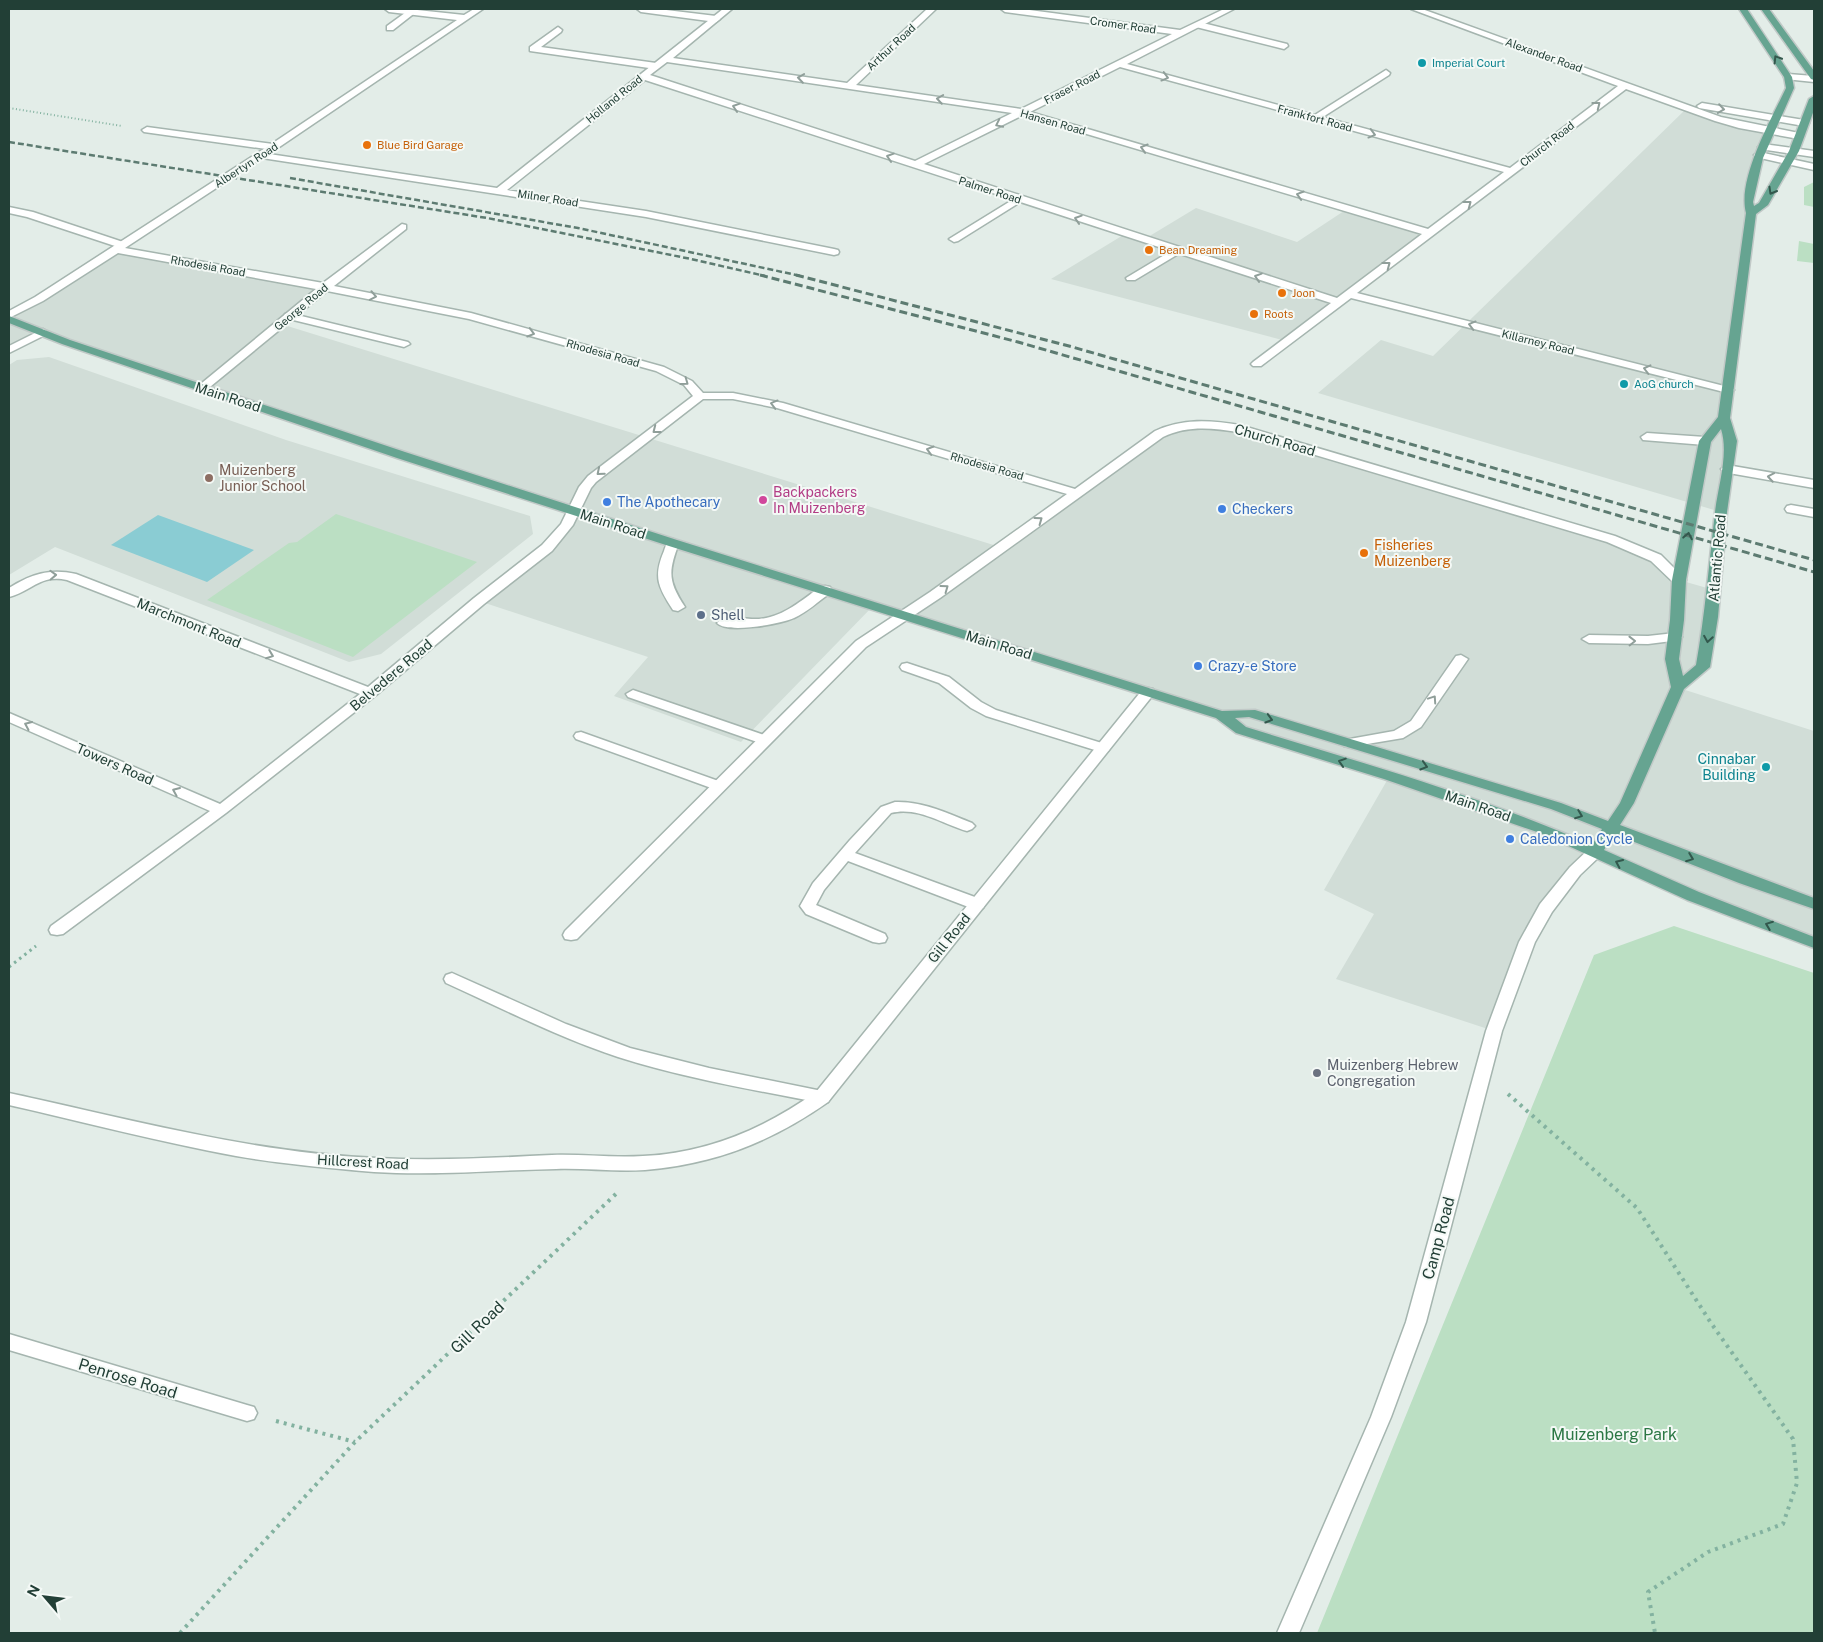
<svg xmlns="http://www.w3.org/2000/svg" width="1823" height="1642" viewBox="0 0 1823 1642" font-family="'Public Sans',sans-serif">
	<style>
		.built { fill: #d1ddd7 }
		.green { fill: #bbdfc3 }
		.water { fill: #8accd3 }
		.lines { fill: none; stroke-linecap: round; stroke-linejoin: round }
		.service-casing { stroke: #a5b5af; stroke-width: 3 }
		.minor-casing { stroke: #a5b5af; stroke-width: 3 }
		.primary-casing { stroke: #c1c9c7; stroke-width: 3 }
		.path-far2 { stroke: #83b2a0; stroke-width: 2; stroke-dasharray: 1 2.5; stroke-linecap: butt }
		.path-far1 { stroke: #83b2a0; stroke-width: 3; stroke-dasharray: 2.5 4; stroke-linecap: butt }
		.path { stroke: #83b2a0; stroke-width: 4; stroke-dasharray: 3 5; stroke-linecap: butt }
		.service { fill: #fff; fill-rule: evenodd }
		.minor { fill: #fff; fill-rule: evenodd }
		.primary { fill: #66a491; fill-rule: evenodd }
		.rail-far1 { stroke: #5d7b71; stroke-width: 2.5; stroke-dasharray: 6 3; stroke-linecap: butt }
		.rail { stroke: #5d7b71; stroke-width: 3; stroke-dasharray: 8 4; stroke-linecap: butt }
		.oneway { stroke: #33584d }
		.oneway2 { stroke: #909f9a }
		.culture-dot { fill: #0f9aa8; stroke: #f4f9f6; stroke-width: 2 }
		.food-dot { fill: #e8710a; stroke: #f4f9f6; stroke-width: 2 }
		.education-dot { fill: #8d6e63; stroke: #f4f9f6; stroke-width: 2 }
		.hotel-dot { fill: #d1479c; stroke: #f4f9f6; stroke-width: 2 }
		.shop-dot { fill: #3f7fe0; stroke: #f4f9f6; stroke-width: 2 }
		.service-dot { fill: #5c6f8a; stroke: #f4f9f6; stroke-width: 2 }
		.worship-dot { fill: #6b7280; stroke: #f4f9f6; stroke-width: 2 }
		.labels { text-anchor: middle; stroke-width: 4; stroke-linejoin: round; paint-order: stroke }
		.far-street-label { font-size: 11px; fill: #223f36; stroke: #f4f9f6 }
		.far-culture-label { font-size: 11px; fill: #0d838f; stroke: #f4f9f6; text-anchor: start }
		.far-food-label { font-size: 11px; fill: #c56008; stroke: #f4f9f6; text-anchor: start }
		.street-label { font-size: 14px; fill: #223f36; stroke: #f4f9f6 }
		.education-label { font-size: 14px; fill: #785e54; stroke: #f4f9f6; text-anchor: start }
		.hotel-label { font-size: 14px; fill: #b23c85; stroke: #f4f9f6; text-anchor: start }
		.shop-label { font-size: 14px; fill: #366cbe; stroke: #f4f9f6; text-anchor: start }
		.food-label { font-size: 14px; fill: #c56008; stroke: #f4f9f6; text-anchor: start }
		.service-label { font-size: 14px; fill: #4e5e75; stroke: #f4f9f6; text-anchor: start }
		.culture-label { font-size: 14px; fill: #0d838f; stroke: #f4f9f6; text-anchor: end }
		.worship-label { font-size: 14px; fill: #5b616d; stroke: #f4f9f6; text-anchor: start }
		.near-street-label { font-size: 16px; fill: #223f36; stroke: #f4f9f6 }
		.near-park-label { font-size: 16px; fill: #2b7744; stroke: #f4f9f6 }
	</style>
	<rect width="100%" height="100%" fill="#e3ede8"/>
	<!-- built -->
	<path class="built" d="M1687 108 1770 131 1758 158 1728 390 1731 441 1721 512 1318 393 1381 340 1433 356Z
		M1196 208 1297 242 1347 209 1429 233 1286 341 1051 279 1125 234 1143 240Z
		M115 249 325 287 281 324 1000 547 1165 430 1225 426 1635 548 1679 580 1714 590 1703 667 1679 688 1814 731V943L1693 896 1595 852 1546 908 1494 1031 1336 979 1374 914 1324 890 1389 777 1241 730 1221 715 874 605 741 742 614 696 648 657 479 601 547 548 572 511 43 332 9 350V315L39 299Z
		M49 357 286 440 530 516 533 534 381 654 349 662 55 547 9 575V365L17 360Z"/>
	<!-- green -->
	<path class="green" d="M1814 182V207L1804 205V187Z
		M1799 241 1814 244V263L1797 261Z
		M336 514 477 562 353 657 207 600 289 543 297 542Z
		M1674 926 1814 973V1633H1317L1594 955Z"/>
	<!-- water -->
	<path class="water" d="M158 515 254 550 207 582 111 545Z"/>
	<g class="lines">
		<defs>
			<path id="service" d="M637 9H658L716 16 720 19 716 22 641 12Z
				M409 10 416 12 393 30H387V26Z
				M1199 22 1287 44 1288 46 1284 49 1196 27 1195 25Z
				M558 27 562 30 561 32 541 47 656 63 660 66 656 69 530 51V47Z
				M1386 70 1390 73 1389 75 1318 120 1315 121 1310 118Z
				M1788 74 1814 76V82L1785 79 1784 77Z
				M147 127 273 144 278 147 273 150 144 132 142 130Z
				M1763 144 1814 151V157L1760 149 1758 147Z
				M1759 152 1814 164V170L1756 157 1754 155Z
				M1019 196 1022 197V201L958 241 954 242 949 239Z
				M9 207 33 212 126 243 127 245 122 248 118 247 27 217 9 213Z
				M1176 248 1180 249 1181 251 1180 253 1135 280H1127L1126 278Z
				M289 313 408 342 410 344 404 347 285 318 284 316 285 314Z
				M1647 433 1705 437 1711 441 1705 445 1643 440 1641 437Z
				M1791 505 1814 509V517L1787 512 1785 509 1787 506Z
				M673 539 679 543C668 572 668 581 685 607L678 611 673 610C658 587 653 577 664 551 666 545 667 541 673 539Z
				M825 586 830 587 832 590 830 593C819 601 806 613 794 618 781 624 727 634 717 623 725 614 748 620 759 619 783 617 801 601 820 587Z
				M1675 633 1682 637 1680 640 1648 644 1589 643 1582 639 1589 635 1648 636Z
				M1461 655 1468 659 1421 727 1403 738 1349 747 1344 746 1342 743 1344 740 1394 731 1411 721 1456 656Z
				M907 663 949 677 981 702 996 710 1108 745 1110 748 1108 751H1098L986 716 971 708 939 683 902 670 900 667 902 664Z
				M633 690 770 737 772 740 770 743H760L628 697 626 694Z
				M581 732 724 783 726 786 724 789H714L576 739 574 736 576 733Z
				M895 802C923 801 947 813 972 823L975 826 972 829 967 831C943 824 917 806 891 813L855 853 983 900 985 904 983 908 977 909 971 908 848 861 824 890 816 905 885 934 887 938 885 942 879 943 873 942 806 914 800 906 813 883 850 840 881 807Z
				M452 973 566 1024 630 1048 709 1068 822 1091 828 1092 831 1097 828 1102 822 1103C754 1090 684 1078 618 1057 558 1037 503 1009 446 983L444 979 446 975Z"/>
			<path id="minor" d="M385 9H408L464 15 474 9H483L269 154 497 188 723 9H732L673 58 847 83 927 9H936L856 85 1021 109 1172 34 1005 12 1001 9H1022L1180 30 1224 9H1234L1127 64 1510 168 1618 86 1411 9H1422L1721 117 1799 133 1804 136 1799 139 1739 128 1715 121 1626 89 1357 293 1732 388 1734 390 1728 393 1351 298 1261 366H1253L1251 364 1253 362 1331 303 645 80 507 190 646 211 834 249 838 250 839 252 838 254 834 255 646 217 262 158 125 248 323 283 402 224 406 225V229L334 286 471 313 664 367 692 381 703 393H733L783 403 1075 489 1155 431C1183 418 1210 420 1240 425L1615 536 1661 555 1686 580 1679 584 1674 583 1651 561 1607 542 1238 432C1212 428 1188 425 1163 437L940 598 866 647 577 939 571 940 565 939 563 935 565 931 856 641 930 592 1067 494 777 408 733 399H703L596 482 591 488 573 525 552 551 484 604 375 696 226 813 63 934 57 935 51 934 49 930 51 926 210 811 9 722V713L220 804 360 694 67 580C40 574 32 591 9 597V588C31 574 50 568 76 574L368 687 474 598 542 545 561 524 579 487 588 476 693 396 684 385 656 371 469 319 327 291 205 391 201 392 195 389 197 387 316 289 118 253 43 301 9 318V311L35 297 270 145 457 20 389 12ZM667 62 1012 113 915 161 650 75ZM1120 67 1504 172 1428 229 1030 112ZM1023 115 1422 234 1337 298 924 164Z
				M1702 103 1804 120 1809 123 1804 126 1699 108 1697 106Z
				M43 329 48 332 47 334 9 353V346Z
				M1727 465 1814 480V488L1723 472 1721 469Z
				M1148 688 1153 689 1155 692 1153 695 828 1102C771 1142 715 1164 645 1170 615 1172 585 1168 556 1169 496 1170 435 1176 374 1172 328 1168 281 1164 236 1156 160 1142 84 1122 9 1105V1093C130 1119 252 1153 377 1158 435 1161 493 1158 552 1155 582 1154 613 1158 643 1156 708 1153 763 1129 816 1092L1143 689Z
				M1595 847 1600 848 1603 852 1600 856 1580 875 1552 912 1535 942 1502 1031 1426 1322 1391 1417 1299 1633H1277L1371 1417 1406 1322 1486 1031 1519 942 1540 904 1570 867 1590 848Z
				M9 1334 247 1405 254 1407 257 1413 254 1419 247 1421 9 1350Z"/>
			<path id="primary" d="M1739 9H1747L1792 77 1794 88 1763 158 1753 202 1754 206 1759 203 1789 151 1809 99 1814 96V110L1799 151 1768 205 1756 214 1730 418 1737 441 1727 512 1718 617 1710 667 1684 689 1634 803 1620 825 1814 898V909L1739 883 1614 834 1604 850 1699 892 1814 937V948L1687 900 1540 833 1384 779 1236 733 1216 718 669 546 397 458 62 344 9 323V316L70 340 405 452 677 540 1222 711 1255 710 1561 803 1608 821 1620 803 1671 687 1665 659 1670 620 1672 580 1699 441 1718 417 1746 213C1737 179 1771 120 1786 88L1784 77ZM1721 429C1729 454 1718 486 1715 512 1709 564 1705 615 1696 665L1683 676 1679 659 1684 620 1686 580 1711 442ZM1249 717 1551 809 1602 829 1592 845C1481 796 1362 763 1246 727L1235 718Z
				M1761 9H1769L1814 71V80L1811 79Z"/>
		</defs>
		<!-- service casing -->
		<use href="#service" class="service-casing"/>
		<!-- minor casing -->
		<use href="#minor" class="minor-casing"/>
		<!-- primary casing -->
		<use href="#primary" class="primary-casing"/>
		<!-- path-far2 -->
		<path class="path-far2" d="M9 108 122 126"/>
		<!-- path-far1 -->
		<path class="path-far1" d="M9 967 36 946"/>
		<!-- path -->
		<path class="path" d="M1508 1094 1637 1208 1711 1323 1793 1439 1797 1483 1783 1524 1708 1552 1648 1592 1655 1633
			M276 1421 355 1442
			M180 1633 355 1442 618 1192"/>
		<!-- service -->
		<use href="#service" class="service"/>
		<!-- minor -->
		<use href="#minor" class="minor"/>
		<!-- primary -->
		<use href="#primary" class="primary"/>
		<!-- rail-far1 -->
		<path class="rail-far1" d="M9 142 487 218 691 259 765 276
			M290 178 578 228 801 276"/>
		<!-- rail -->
		<path class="rail" d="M760 275 1018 342 1814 572
			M796 275 1069 346 1814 560"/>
	</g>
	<!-- one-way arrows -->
	<defs><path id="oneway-chevron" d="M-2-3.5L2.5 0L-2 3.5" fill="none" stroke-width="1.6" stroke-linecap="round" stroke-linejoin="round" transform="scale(1.25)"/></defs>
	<g class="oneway">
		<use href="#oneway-chevron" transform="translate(1777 59) rotate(-122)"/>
		<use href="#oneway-chevron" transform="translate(1772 191) rotate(120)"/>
		<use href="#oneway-chevron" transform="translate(1688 536) rotate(-79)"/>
		<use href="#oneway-chevron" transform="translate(1708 639) rotate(99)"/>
		<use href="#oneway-chevron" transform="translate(1269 719) rotate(16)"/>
		<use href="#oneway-chevron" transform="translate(1342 762) rotate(-162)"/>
		<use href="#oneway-chevron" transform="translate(1424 766) rotate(17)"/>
		<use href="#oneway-chevron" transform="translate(1579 815) rotate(21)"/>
		<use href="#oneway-chevron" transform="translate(1690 858) rotate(21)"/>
		<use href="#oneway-chevron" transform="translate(1619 863) rotate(-156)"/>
		<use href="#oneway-chevron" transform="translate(1769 925) rotate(-159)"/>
	</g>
	<g class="oneway2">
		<use href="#oneway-chevron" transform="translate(1165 77) rotate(15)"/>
		<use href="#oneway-chevron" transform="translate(801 78) rotate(-172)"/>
		<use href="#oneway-chevron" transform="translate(940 99) rotate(-171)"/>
		<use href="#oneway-chevron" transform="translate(1597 105) rotate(-38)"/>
		<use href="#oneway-chevron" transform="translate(736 107) rotate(-162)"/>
		<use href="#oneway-chevron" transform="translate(1721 109) rotate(8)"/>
		<use href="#oneway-chevron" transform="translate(999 124) rotate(154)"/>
		<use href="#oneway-chevron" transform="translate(1372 134) rotate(15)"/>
		<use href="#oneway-chevron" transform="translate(1144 148) rotate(-163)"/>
		<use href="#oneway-chevron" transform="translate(890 157) rotate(-162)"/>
		<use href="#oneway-chevron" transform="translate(1300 195) rotate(-163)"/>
		<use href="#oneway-chevron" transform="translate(1468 204) rotate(-37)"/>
		<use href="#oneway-chevron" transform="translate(1078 219) rotate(-162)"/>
		<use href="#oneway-chevron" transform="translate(1387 265) rotate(-37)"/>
		<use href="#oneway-chevron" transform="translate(1258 277) rotate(-162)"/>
		<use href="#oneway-chevron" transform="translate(373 296) rotate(11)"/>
		<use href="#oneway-chevron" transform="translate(1472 325) rotate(-165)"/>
		<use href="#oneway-chevron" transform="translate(531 333) rotate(16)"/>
		<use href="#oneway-chevron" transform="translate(1647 369) rotate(-166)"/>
		<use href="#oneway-chevron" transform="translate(685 382) rotate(36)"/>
		<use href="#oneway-chevron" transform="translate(774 404) rotate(-165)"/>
		<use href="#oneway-chevron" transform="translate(656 430) rotate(142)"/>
		<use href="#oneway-chevron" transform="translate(930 450) rotate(-164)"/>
		<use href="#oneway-chevron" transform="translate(600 472) rotate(140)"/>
		<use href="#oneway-chevron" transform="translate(1771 477) rotate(-170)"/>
		<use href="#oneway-chevron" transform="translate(1039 520) rotate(-36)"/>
		<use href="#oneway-chevron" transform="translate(53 575) rotate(-2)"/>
		<use href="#oneway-chevron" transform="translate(945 588) rotate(-36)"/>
		<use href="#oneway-chevron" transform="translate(1632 641) rotate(-1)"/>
		<use href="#oneway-chevron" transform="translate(270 655) rotate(21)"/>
		<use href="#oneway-chevron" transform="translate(1433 699) rotate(-56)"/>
		<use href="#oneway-chevron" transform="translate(28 725) rotate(-156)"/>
		<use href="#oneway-chevron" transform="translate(176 791) rotate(-157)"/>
	</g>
	<!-- markers -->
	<g class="culture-dot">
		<circle cx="1422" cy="63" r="5"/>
		<circle cx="1624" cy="384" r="5"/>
		<circle cx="1766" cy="767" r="5"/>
	</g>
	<g class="food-dot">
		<circle cx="367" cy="145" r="5"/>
		<circle cx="1149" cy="250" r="5"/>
		<circle cx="1282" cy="293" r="5"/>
		<circle cx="1254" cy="314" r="5"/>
		<circle cx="1364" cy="553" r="5"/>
	</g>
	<circle class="education-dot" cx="209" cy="478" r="5"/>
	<circle class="hotel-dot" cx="763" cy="500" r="5"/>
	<g class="shop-dot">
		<circle cx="607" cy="502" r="5"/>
		<circle cx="1222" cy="509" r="5"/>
		<circle cx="1198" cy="666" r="5"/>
		<circle cx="1510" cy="839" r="5"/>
	</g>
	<circle class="service-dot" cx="701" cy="615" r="5"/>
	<circle class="worship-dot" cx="1317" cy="1073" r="5"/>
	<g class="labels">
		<!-- far-street labels -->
		<g class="far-street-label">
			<text transform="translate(1123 25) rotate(8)" y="4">Cromer Road</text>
			<text transform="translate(891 47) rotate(-43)" y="4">Arthur Road</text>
			<text transform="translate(1544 55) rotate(20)" y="4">Alexander Road</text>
			<text transform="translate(1072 87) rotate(-27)" y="4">Fraser Road</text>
			<text transform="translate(614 99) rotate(-39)" y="4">Holland Road</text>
			<text transform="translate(1315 118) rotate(15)" y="4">Frankfort Road</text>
			<text transform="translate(1053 122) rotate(16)" y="4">Hansen Road</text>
			<text transform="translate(1547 144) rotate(-38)" y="4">Church Road</text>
			<text transform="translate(246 165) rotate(-33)" y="4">Albertyn Road</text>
			<text transform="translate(990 190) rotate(18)" y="4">Palmer Road</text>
			<text transform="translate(548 198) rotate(9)" y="4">Milner Road</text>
			<text transform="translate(208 266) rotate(10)" y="4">Rhodesia Road</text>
			<text transform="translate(301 307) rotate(-40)" y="4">George Road</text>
			<text transform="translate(1538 342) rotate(14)" y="4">Killarney Road</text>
			<text transform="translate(603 353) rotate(16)" y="4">Rhodesia Road</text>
			<text transform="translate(987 466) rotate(16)" y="4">Rhodesia Road</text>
		</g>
		<!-- far-culture labels -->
		<g class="far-culture-label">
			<text x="1432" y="67">Imperial Court</text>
			<text x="1634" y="388">AoG church</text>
		</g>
		<!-- far-food labels -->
		<g class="far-food-label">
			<text x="377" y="149">Blue Bird Garage</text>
			<text x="1159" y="254">Bean Dreaming</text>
			<text x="1292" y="297">Joon</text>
			<text x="1264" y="318">Roots</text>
		</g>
		<!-- street labels -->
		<g class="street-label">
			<text transform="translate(228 397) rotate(18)" y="5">Main Road</text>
			<text transform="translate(1275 440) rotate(16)" y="5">Church Road</text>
			<text transform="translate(613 524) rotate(18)" y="5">Main Road</text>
			<text transform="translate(1717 558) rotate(-85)" y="5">Atlantic Road</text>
			<text transform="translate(189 623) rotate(22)" y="5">Marchmont Road</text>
			<text transform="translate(999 645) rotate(17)" y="5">Main Road</text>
			<text transform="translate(391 675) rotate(-40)" y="5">Belvedere Road</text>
			<text transform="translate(115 764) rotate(24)" y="5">Towers Road</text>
			<text transform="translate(1478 806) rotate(19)" y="5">Main Road</text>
			<text transform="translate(949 938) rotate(-51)" y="5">Gill Road</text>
			<text transform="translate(363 1162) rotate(3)" y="5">Hillcrest Road</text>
		</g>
		<!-- education labels -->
		<g class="education-label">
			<text x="219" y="475">Muizenberg<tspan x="219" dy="16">Junior School</tspan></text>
		</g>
		<!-- hotel labels -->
		<g class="hotel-label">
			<text x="773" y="497">Backpackers<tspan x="773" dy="16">In Muizenberg</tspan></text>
		</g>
		<!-- shop labels -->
		<g class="shop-label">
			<text x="617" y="507">The Apothecary</text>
			<text x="1232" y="514">Checkers</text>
			<text x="1208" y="671">Crazy-e Store</text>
			<text x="1520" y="844">Caledonion Cycle</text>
		</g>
		<!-- food labels -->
		<g class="food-label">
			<text x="1374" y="550">Fisheries<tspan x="1374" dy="16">Muizenberg</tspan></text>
		</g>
		<!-- service labels -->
		<g class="service-label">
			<text x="711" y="620">Shell</text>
		</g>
		<!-- culture labels -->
		<g class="culture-label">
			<text x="1756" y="764">Cinnabar<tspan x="1756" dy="16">Building</tspan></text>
		</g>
		<!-- worship labels -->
		<g class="worship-label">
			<text x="1327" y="1070">Muizenberg Hebrew<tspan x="1327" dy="16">Congregation</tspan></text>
		</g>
		<!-- near-street labels -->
		<g class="near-street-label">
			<text transform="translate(1438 1238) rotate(-75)" y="6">Camp Road</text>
			<text transform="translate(477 1327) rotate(-44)" y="6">Gill Road</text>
			<text transform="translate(128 1378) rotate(17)" y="6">Penrose Road</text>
		</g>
		<!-- near-park labels -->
		<g class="near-park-label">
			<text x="1614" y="1440">Muizenberg Park</text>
		</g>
	</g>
	<!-- border -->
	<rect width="1823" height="1642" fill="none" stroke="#223f36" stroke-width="20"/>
	<!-- north arrow -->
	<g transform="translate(45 1597) rotate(298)" stroke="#f4f9f6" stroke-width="4" paint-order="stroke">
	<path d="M0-4L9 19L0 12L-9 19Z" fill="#223f36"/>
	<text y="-8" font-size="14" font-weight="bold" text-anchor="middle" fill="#223f36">N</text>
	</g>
</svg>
